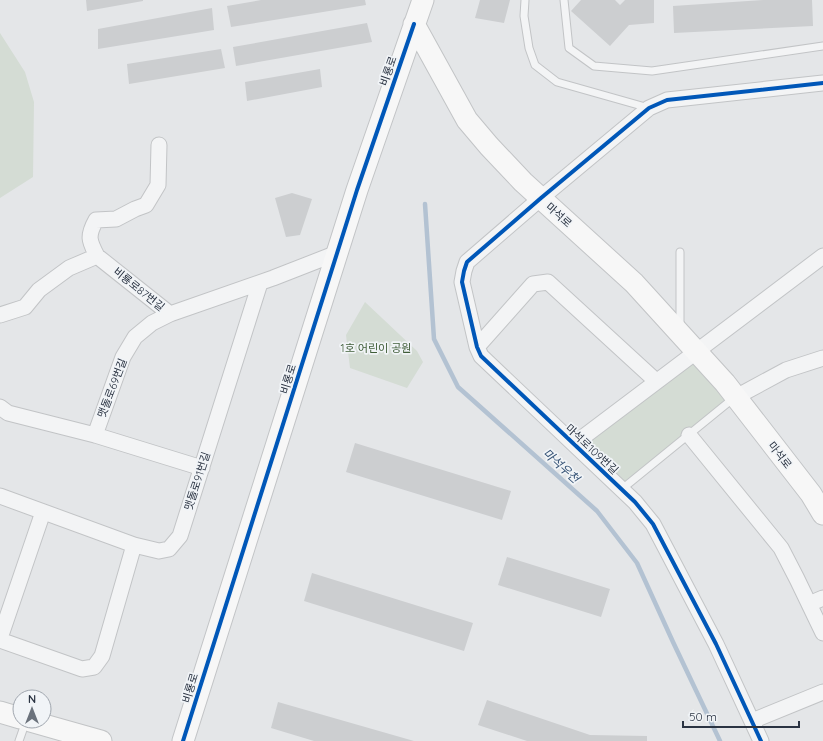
<svg xmlns="http://www.w3.org/2000/svg" width="823" height="741" viewBox="0 0 823 741" font-family="Quicksand,'Noto Sans KR',sans-serif">
	<style>
		.green { fill: #d4dcd4 }
		.lines { fill: none; stroke-linecap: round; stroke-linejoin: round }
		.stream { stroke: #b3c2d2; stroke-width: 4.5 }
		.building { fill: #ccced0 }
		.lane-casing { stroke: #c2c4c6; stroke-width: 9 }
		.street-casing { stroke: #c2c4c6; stroke-width: 17 }
		.secondary-casing { stroke: #c2c4c6; stroke-width: 23 }
		.lane { stroke: #f3f4f5; stroke-width: 7 }
		.street { stroke: #f3f4f5; stroke-width: 15 }
		.secondary { stroke: #f7f7f7; stroke-width: 21 }
		.cycleway-casing { stroke: #f1f4f7; stroke-width: 6 }
		.cycleway { stroke: #0057b8; stroke-width: 4 }
		.labels { text-anchor: middle; stroke-width: 3.5; stroke-linejoin: round; paint-order: stroke }
		.street-label { font-size: 11px; fill: #2a3342; stroke: #f1f4f7 }
		.park-label { font-size: 11px; fill: #3f5d38; stroke: #f1f4f7 }
		.water-label { font-size: 12px; font-style: italic; fill: #355275; stroke: #f1f4f7 }
	</style>
	<rect width="100%" height="100%" fill="#e4e6e8"/>
	<!-- green -->
	<path class="green" d="M0 33 25 72 34 102 33 177 0 198Z
		M365 302 417 351 423 362 407 388 350 368 346 335Z
		M691 360 727 400 625 484 583 449 585 441Z"/>
	<g class="lines">
		<!-- stream -->
		<path class="stream" d="M425 204 434 339 458 387 597 511 637 563 673 642 720 741"/>
	</g>
	<!-- building -->
	<path class="building" d="M86 0H143V1L87 11Z
		M261 0H365L366 5 231 27 227 6Z
		M480 0H510L504 23 475 18Z
		M581 0H615L620 5 625 0H654V23L629 25 610 46 571 11Z
		M763 0H812L813 26 674 33 673 6Z
		M212 8 214 30 98 49V29Z
		M367 23 372 42 236 66 233 47Z
		M221 49 225 68 129 84 127 64Z
		M320 69 322 87 247 101 245 82Z
		M292 193 312 199 300 235 286 237 275 198Z
		M355 443 511 491 502 520 346 472Z
		M507 557 610 589 601 617 498 585Z
		M312 573 473 623 464 651 304 601Z
		M487 700 590 735 647 736V741H527L478 725Z
		M278 702 414 741H314L271 728Z"/>
	<g class="lines">
		<defs>
			<path id="lane" d="M525 0 524 16 529 48 535 65 557 82 649 108
				M564 0 569 48 594 66 652 71 823 46
				M680 252V326
				M622 489 735 397
				M19 741 26 721"/>
			<path id="street" d="M97 256C89 241 87 236 96 220L116 219 135 209 146 205 158 185 159 145
				M0 315 25 307 39 290 69 268 97 256 170 314
				M477 347 533 284 548 282 656 381
				M736 397 786 370 823 358
				M0 407 8 413 95 435 202 468
				M95 435 123 357 135 337 152 323 170 314 273 278 337 253
				M689 435 781 548 797 579 823 633
				M574 444 823 256
				M0 496 134 545 159 551 169 549 180 536 260 283
				M809 604 823 598
				M0 638 43 512
				M0 640 82 669 94 667 102 656 134 545
				M752 721 823 692
				M761 741 716 644 653 524 635 502 481 356 477 347 462 282 464 271 467 262 541 198 649 108 667 100 823 83"/>
			<path id="secondary" d="M414 24 467 120 489 146 523 182 634 283 725 383 811 494 823 514
				M0 712 20 718
				M30 721 101 741
				M183 741 357 190 423 0"/>
		</defs>
		<!-- lane casing -->
		<use href="#lane" class="lane-casing"/>
		<!-- street casing -->
		<use href="#street" class="street-casing"/>
		<!-- secondary casing -->
		<use href="#secondary" class="secondary-casing"/>
		<!-- lane -->
		<use href="#lane" class="lane"/>
		<!-- street -->
		<use href="#street" class="street"/>
		<!-- secondary -->
		<use href="#secondary" class="secondary"/>
		<defs>
			<path id="cycleway" d="M183 741 357 190 414 24
				M761 741 716 644 653 524 635 502 481 356 477 347 462 282 464 271 467 262 541 198 649 108 667 100 823 83"/>
		</defs>
		<!-- cycleway casing -->
		<use href="#cycleway" class="cycleway-casing"/>
		<!-- cycleway -->
		<use href="#cycleway" class="cycleway"/>
	</g>
	<g class="labels">
		<!-- street labels -->
		<g class="street-label">
			<text transform="translate(388 71) rotate(-71)" y="4">비룡로</text>
			<text transform="translate(559 215) rotate(42)" y="4">마석로</text>
			<text transform="translate(139 289) rotate(39)" y="4">비룡로87번길</text>
			<text transform="translate(288 379) rotate(-73)" y="4">비룡로</text>
			<text transform="translate(112 388) rotate(-69)" y="4">맷돌로69번길</text>
			<text transform="translate(592 449) rotate(43)" y="4">마석로109번길</text>
			<text transform="translate(780 455) rotate(52)" y="4">마석로</text>
			<text transform="translate(197 481) rotate(-72)" y="4">맷돌로91번길</text>
			<text transform="translate(190 688) rotate(-73)" y="4">비룡로</text>
		</g>
		<!-- park labels -->
		<g class="park-label">
			<text x="376" y="352">1호 어린이 공원</text>
		</g>
		<!-- water labels -->
		<g class="water-label">
			<text transform="translate(561 466) rotate(42)" y="4">마석우천</text>
		</g>
	</g>
	<!-- north arrow -->
	<g transform="translate(32 709)"><circle r="19" fill="#f1f4f7" stroke="#a1a7af"/>
	<path d="M0-3L7 15L0 10L-7 15Z" fill="#6b727c"/>
	<text y="-6" font-size="11" font-weight="bold" text-anchor="middle" fill="#2a3342">N</text>
	</g>
	<!-- scale -->
	<path d="M683 721v6h116v-6" fill="none" stroke="#2a3342" stroke-width="2"/>
	<text x="689" y="721" font-size="12" fill="#2a3342" stroke="#f1f4f7" stroke-width="3" paint-order="stroke">50 m</text>
</svg>
